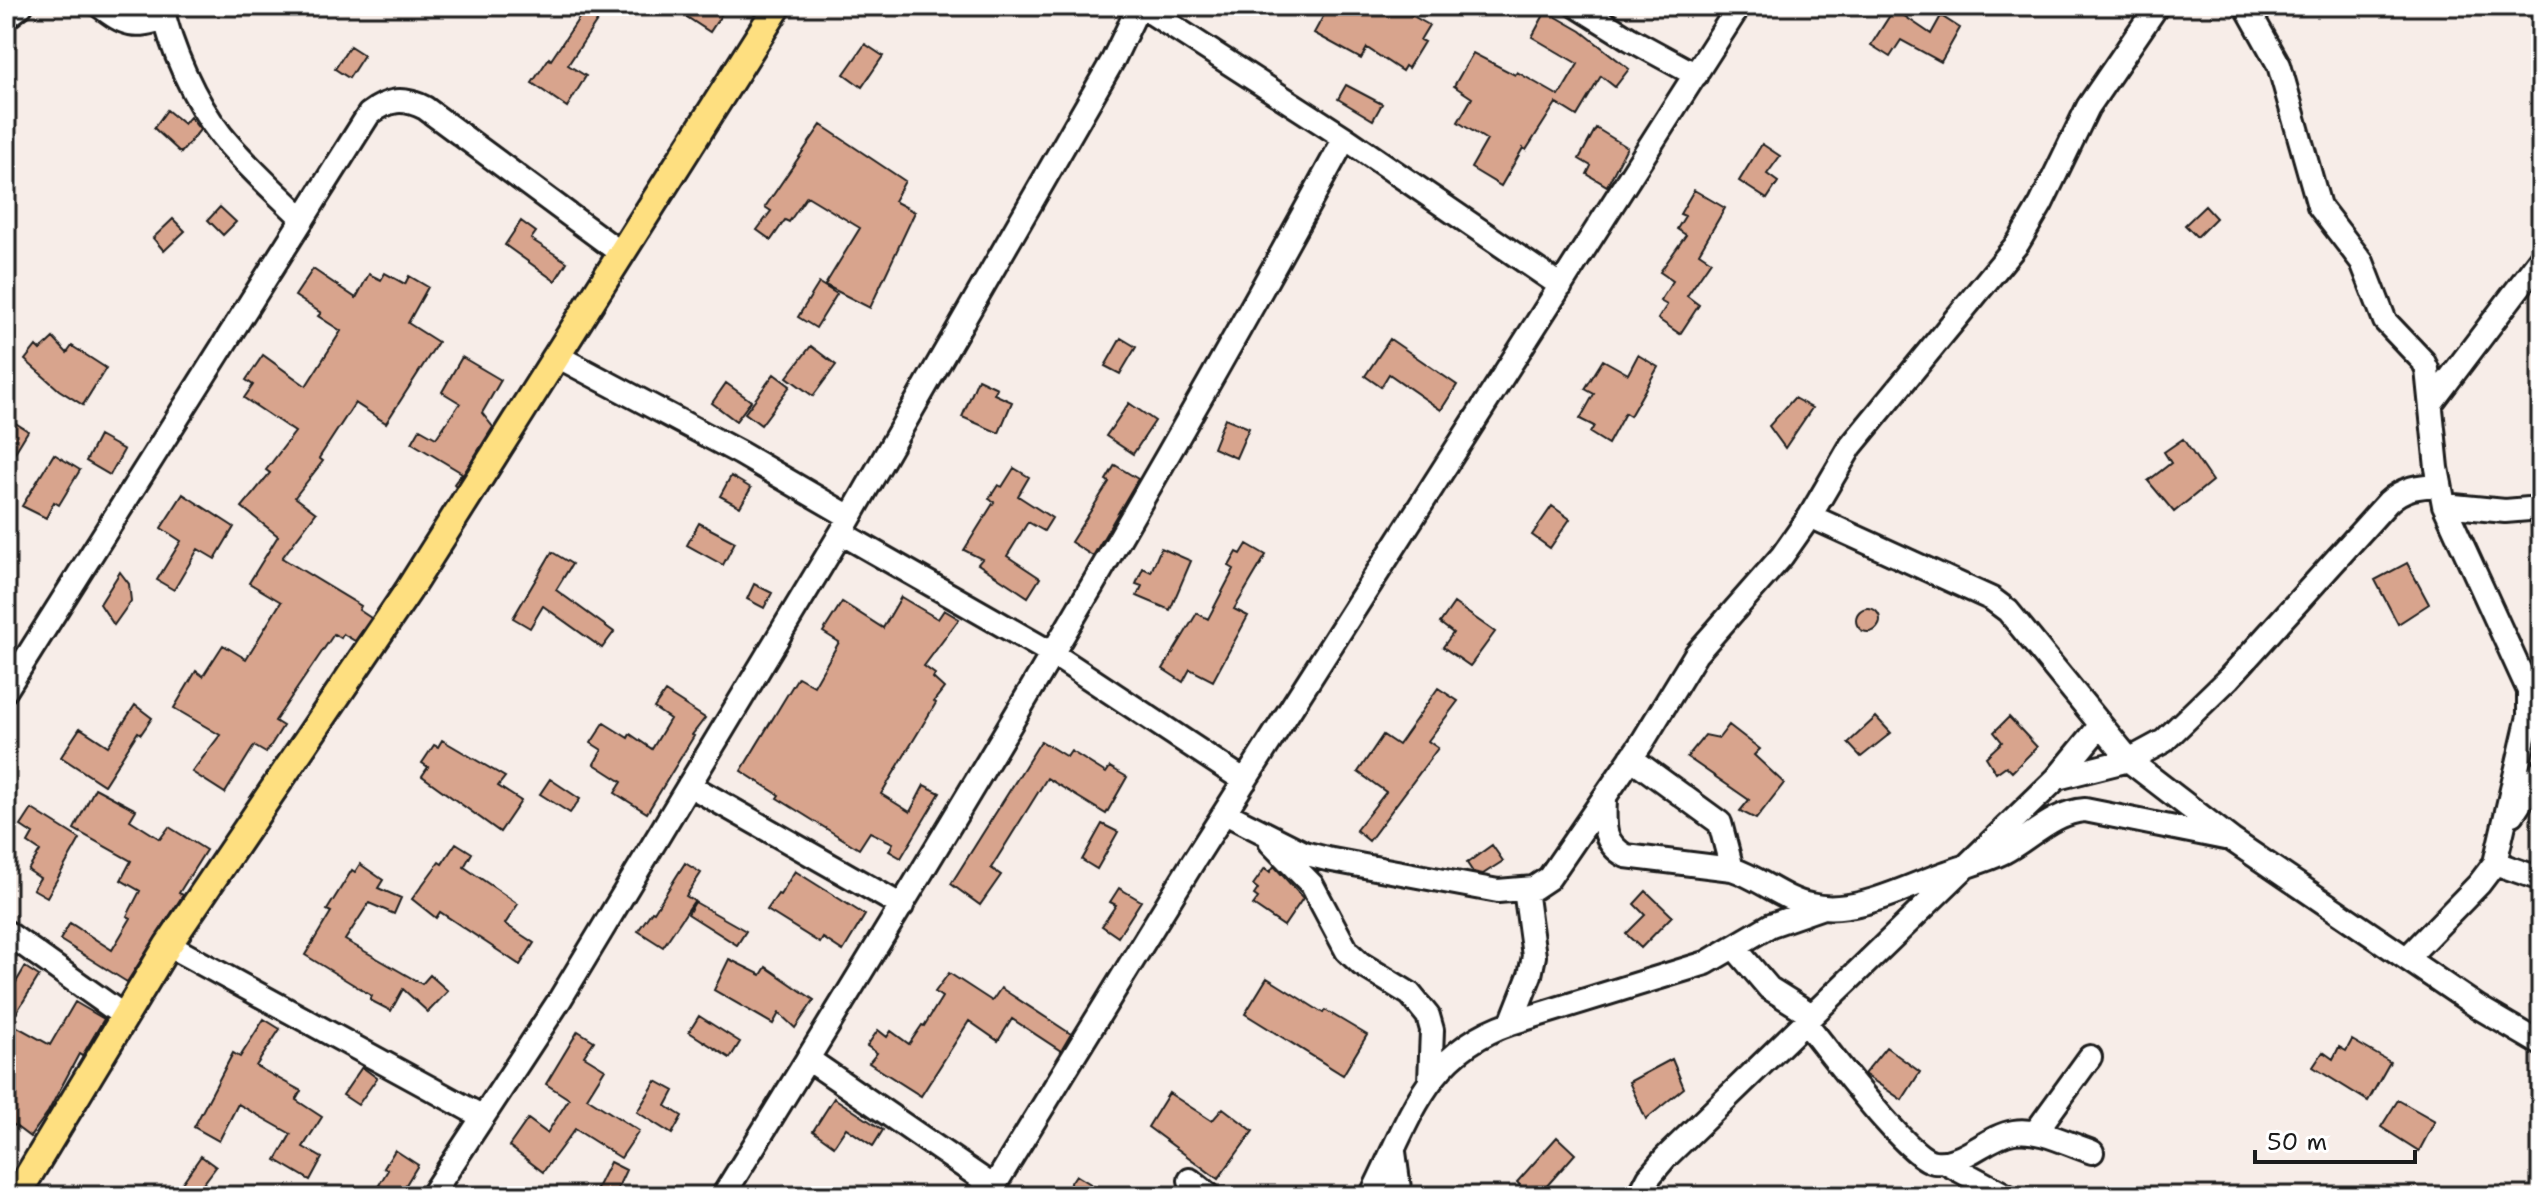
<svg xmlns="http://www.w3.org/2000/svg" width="2547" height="1202" viewBox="0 0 2547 1202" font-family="'Shantell Sans',sans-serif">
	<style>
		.building { fill: #d8a48d; stroke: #1c1c1c; stroke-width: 2 }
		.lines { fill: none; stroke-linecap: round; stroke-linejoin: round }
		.minor-casing { stroke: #1c1c1c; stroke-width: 28 }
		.major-casing { stroke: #1c1c1c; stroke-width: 32 }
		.minor { stroke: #fff; stroke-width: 22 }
		.major { stroke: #fedf80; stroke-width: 26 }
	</style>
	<rect width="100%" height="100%" fill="#f7ede8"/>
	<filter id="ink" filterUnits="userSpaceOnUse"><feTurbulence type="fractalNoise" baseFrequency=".0125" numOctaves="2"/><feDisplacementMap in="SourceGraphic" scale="16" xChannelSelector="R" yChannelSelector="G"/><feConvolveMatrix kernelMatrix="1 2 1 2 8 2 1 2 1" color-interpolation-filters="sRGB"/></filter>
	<g filter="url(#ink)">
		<!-- building -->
		<path class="building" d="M587 6H607L568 65 586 76 567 107 532 83 549 58 551 60Z
			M670 6H727L710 32Z
			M1333 6H1395L1429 25 1420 40 1424 42 1408 68 1405 66 1402 71 1367 48 1361 59 1314 33 1325 13H1330Z
			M1894 9 1931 34 1941 16 1960 28 1941 62 1901 40 1890 57 1871 45Z
			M1546 11 1581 31 1629 69 1615 87 1601 76 1577 116 1556 103 1526 150 1523 148 1501 186 1471 168 1487 140 1458 122 1472 98 1454 86 1473 53 1515 75 1517 72 1559 96 1578 64 1532 37Z
			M865 44 883 56 862 87 844 74Z
			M350 46 364 55 349 78 335 69Z
			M1346 85 1382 104 1373 120 1338 99Z
			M167 110 184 124 190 117 200 130 181 153 154 128Z
			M821 125 905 181 894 201 915 212 870 308 825 285 860 228 807 196 789 222 785 220 771 240 757 230 771 211 765 207Z
			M1596 128 1627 147 1607 186 1587 174 1591 166 1579 159Z
			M1762 144 1780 156 1767 174 1778 182 1767 199 1739 181Z
			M1694 190 1725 208 1699 253 1711 261 1687 296 1699 305 1680 334 1658 319 1667 305 1660 301 1673 281 1660 272 1686 235 1677 229 1685 216 1680 214Z
			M2205 206 2216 218 2197 237 2185 225Z
			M220 207 236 222 223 235 208 220Z
			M173 219 185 231 164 251 153 238Z
			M521 221 536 232 531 239 567 262 555 281 505 245Z
			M313 269 356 298 369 274 381 280 385 273 405 284 409 276 428 287 408 323 438 342 386 423 355 403 319 458 323 461 295 497 316 513 282 558 361 606 359 610 371 618 355 641 343 634 341 638 334 634 275 721 283 726 266 753 254 746 225 793 192 772 220 735 174 708 196 671 203 676 223 645 246 659 281 602 249 583 278 536 242 507 270 473 266 470 295 432 244 398 253 385 246 380 263 355 306 386 341 331 318 316 321 313 295 296Z
			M819 283 837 294 816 328 798 317Z
			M53 338 67 353 72 346 106 368 83 405 59 390 25 360 36 346 40 350Z
			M1121 338 1136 347 1120 374 1105 366Z
			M1390 339 1457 385 1441 410 1389 374 1381 387 1365 376Z
			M811 346 836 365 813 396 787 377Z
			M1638 355 1658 367 1630 416 1625 413 1608 444 1590 433 1594 426 1580 419 1594 394 1585 389 1603 360 1628 374Z
			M462 357 501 380 482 413 493 427 456 486 454 484 462 473 412 443 420 429 436 438 460 403 442 392Z
			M774 374 790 386 761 425 745 413Z
			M978 379 997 388 994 394 1012 402 999 433 962 417Z
			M726 383 751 401 736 421 712 403Z
			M1794 398 1812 408 1785 448 1769 426Z
			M1129 403 1155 421 1133 454 1106 436Z
			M6 417 28 431 6 467Z
			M1225 418 1249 428 1236 458 1213 448Z
			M99 436 124 450 110 475 86 461Z
			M2183 439 2212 481 2174 512 2148 481 2171 463 2164 452Z
			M54 454 80 470 59 505 54 502 46 518 22 506Z
			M1115 465 1138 479 1093 556 1071 542 1109 482 1106 480Z
			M1014 468 1029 477 1018 496 1052 518 1044 531 1028 522 1007 556 1040 578 1028 597 978 564 982 559 964 550 994 502 989 499 998 485 1002 487Z
			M731 476 751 488 740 507 720 496Z
			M183 494 234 527 215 559 198 549 174 590 157 580 181 541 161 528Z
			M1552 506 1570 519 1550 548 1532 535Z
			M699 523 735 542 723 565 687 545Z
			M1247 544 1266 555 1234 609 1248 616 1213 681 1190 669 1183 682 1163 669 1197 613 1208 619 1234 569 1229 566 1237 552 1241 554Z
			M1161 548 1191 561 1170 610 1137 596 1142 586 1136 584 1143 568 1151 572Z
			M552 552 572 564 556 590 614 632 602 648 543 606 530 628 513 618Z
			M2407 563 2429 604 2398 624 2375 580Z
			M120 572 129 584 131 601 114 625 100 604Z
			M754 584 772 593 764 608 747 599Z
			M901 597 938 619 944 610 959 619 924 666 935 674 933 678 944 688 934 701 936 703 881 794 910 812 924 785 940 793 901 858 889 851 893 843 870 832 859 849 777 798 779 795 741 771 798 677 814 686 839 642 823 632 842 602 883 628Z
			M1454 603 1495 632 1470 666 1443 647 1453 633 1440 623Z
			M1856 620a12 12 0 1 1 24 0a12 12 0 1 1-24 0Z
			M1438 688 1458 701 1428 741 1438 748 1369 841 1356 830 1386 792 1358 772 1383 735 1398 745Z
			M665 692 705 718 692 735 694 736 647 813 615 793 622 782 594 764 602 750 591 743 604 723 628 738 630 734 652 749 670 719 654 708Z
			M135 705 152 718 141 734 138 732 104 785 61 757 80 728 108 746Z
			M1876 717 1891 733 1861 757 1848 743Z
			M2009 717 2037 747 2012 772 2006 766 1996 773 1986 757 2002 742 1994 732Z
			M1729 725 1760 749 1754 755 1784 783 1756 819 1740 811 1749 800 1687 757 1705 735 1719 738Z
			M442 740 505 777 498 786 521 801 500 832 422 776 428 767 422 763 434 745 438 747Z
			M1041 741 1067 757 1071 751 1106 773 1110 767 1127 777 1106 814 1047 778 991 868 1001 875 980 905 951 884Z
			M550 779 580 799 570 813 540 794Z
			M95 788 136 810 130 820 160 839 169 827 206 850 179 893 183 895 127 982 60 940 70 923 112 950 131 918 127 916 140 891 121 880 131 861 74 829Z
			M32 809 80 839 47 897 33 889 40 878 28 870 40 851 28 843 33 834 21 826Z
			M1102 824 1118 832 1097 869 1082 860Z
			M456 843 472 853 464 867 518 904 505 924 534 943 520 965 440 912 436 918 412 899 439 862 442 864Z
			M1492 845 1503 861 1483 874 1473 872 1467 863Z
			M685 863 701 873 686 896 694 901 663 947 638 931 652 911 654 912Z
			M360 864 383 880 378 888 401 898 394 914 369 903 345 940 422 984 430 975 448 991 428 1012 403 989 391 1011 370 1000 372 996 305 955 331 912 327 910 352 870 355 872Z
			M1274 866 1303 898 1284 926 1253 905 1258 898 1254 895 1258 889 1253 885 1265 868 1270 872Z
			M795 871 865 915 843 951 823 938 820 943 767 910 778 894 780 895Z
			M1119 888 1141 901 1118 937 1102 926 1116 905 1110 902Z
			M1646 891 1672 916 1641 948 1626 934 1645 915 1634 904Z
			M695 902 746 931 737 945 688 914Z
			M729 959 761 975 766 967 814 1000 795 1028 779 1013 773 1024 714 990Z
			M25 967 39 976 10 1023 50 1045 75 1002 104 1019 82 1056 79 1054 48 1112 30 1137 6 1119V999Z
			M949 973 992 1001 1001 988 1071 1034 1061 1051 1012 1019 998 1041 969 1021 921 1096 869 1063 877 1053 867 1046 878 1030 887 1037 891 1031 909 1044 922 1025 924 1026 942 997 935 992Z
			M1267 978 1323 1013 1325 1010 1367 1035 1343 1075 1245 1014Z
			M699 1016 740 1042 730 1058 689 1032Z
			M264 1019 280 1029 256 1066 301 1091 296 1100 322 1117 303 1147 322 1158 310 1180 276 1160 291 1134 238 1104 219 1141 194 1127 233 1053 240 1057Z
			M578 1031 594 1041 584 1056 605 1069 587 1098 639 1131 621 1158 575 1129 543 1172 509 1146 528 1119 547 1133 569 1099 546 1084Z
			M2352 1040 2390 1062 2368 1101 2313 1067 2323 1052 2333 1059 2339 1047 2346 1051Z
			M1886 1047 1920 1072 1902 1100 1864 1074Z
			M1672 1059 1684 1088 1646 1119 1629 1082Z
			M362 1067 377 1078 358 1105 343 1095Z
			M656 1081 674 1091 666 1106 682 1116 672 1134 637 1112Z
			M1169 1093 1212 1121 1223 1108 1253 1131 1218 1179 1148 1127Z
			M834 1098 883 1130 873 1146 846 1128 834 1146 813 1131Z
			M2398 1100 2435 1121 2419 1151 2381 1127Z
			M1557 1137 1575 1154 1538 1196H1529L1517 1182Z
			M395 1150 418 1165 399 1196 379 1185 388 1170 384 1168Z
			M201 1156 216 1167 194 1196 180 1186Z
			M610 1162 626 1170 614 1196H593Z
			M1076 1175 1110 1196H1062Z"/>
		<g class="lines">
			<defs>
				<path id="minor" d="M100 6C126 26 134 28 165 18
					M162 6C170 47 195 102 221 135 245 165 276 192 303 219
					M1141 6 1345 138 1561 286
					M1577 6 1630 39 1696 75
					M2246 6 2279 65 2319 206 2362 262 2385 321 2423 361 2427 369 2437 468 2444 505 2529 691V716L2495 863 2479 884 2407 958
					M6 18 21 6
					M557 356 740 453 850 517
					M2432 402 2541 258
					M2444 505 2505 511 2541 508
					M1810 516 1992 599 2008 611 2132 763 2232 840 2478 1007 2541 1044
					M841 533 1053 654 1245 781
					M6 690 369 114C389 99 403 97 425 108L622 254
					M1631 758 1720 823 1732 869
					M2057 778 2129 760 2164 741 2229 678 2388 502C2404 487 2419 486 2439 485
					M689 785 902 906
					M1605 799C1604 824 1602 843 1626 856L1732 869C1760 878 1782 899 1810 905 1854 916 1905 887 1946 873 1965 866 1986 861 2004 852 2031 837 2054 812 2085 810L2225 838
					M1225 813 1304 853 1327 859 1498 891 1534 888 1549 878 1643 741 1696 654 1782 556 1810 516 1851 446 2018 243 2041 204 2088 107 2157 6
					M2513 814 2541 771
					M1271 843 1312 885 1347 951 1361 964 1410 994 1428 1016 1432 1030 1430 1081
					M2495 863 2541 879
					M6 932 124 1016
					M168 945 483 1117
					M1734 947 1769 988 1812 1015
					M1805 1022C1827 1048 1907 1158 1934 1162 1964 1166 1986 1136 2014 1132 2039 1128 2068 1144 2092 1152
					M1511 1023 1530 975 1534 956 1525 889
					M808 1059 994 1187
					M2035 1133 2090 1057
					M1394 1152 1400 1196
					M1944 1162 2007 1196
					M1190 1180 1210 1196
					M431 1196 559 1001 841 533 1113 60 1139 6
					M723 1196C939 848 1150 497 1345 138
					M988 1196 1193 862 1739 6
					M1371 1196C1409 1122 1425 1052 1511 1023L1706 963 1771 925 1820 908
					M1639 1196 1649 1177 1665 1158 2057 778 2100 726"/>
				<path id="major" d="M16 1196 168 945 408 591 778 6"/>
			</defs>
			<!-- minor casing -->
			<use href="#minor" class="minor-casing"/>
			<!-- major casing -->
			<use href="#major" class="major-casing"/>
			<!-- minor -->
			<use href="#minor" class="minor"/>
			<!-- major -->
			<use href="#major" class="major"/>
		</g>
	</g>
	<!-- margin -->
	<rect width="2547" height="1202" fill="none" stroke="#fff" stroke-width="32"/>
	<rect x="16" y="16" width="2515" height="1170" fill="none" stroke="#1c1c1c" stroke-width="3" filter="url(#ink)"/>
	<!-- scale -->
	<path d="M2255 1150v12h160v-12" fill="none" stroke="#1c1c1c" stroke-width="4"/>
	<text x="2267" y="1150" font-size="24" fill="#1c1c1c" stroke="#ffffff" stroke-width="6" paint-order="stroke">50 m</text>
</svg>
